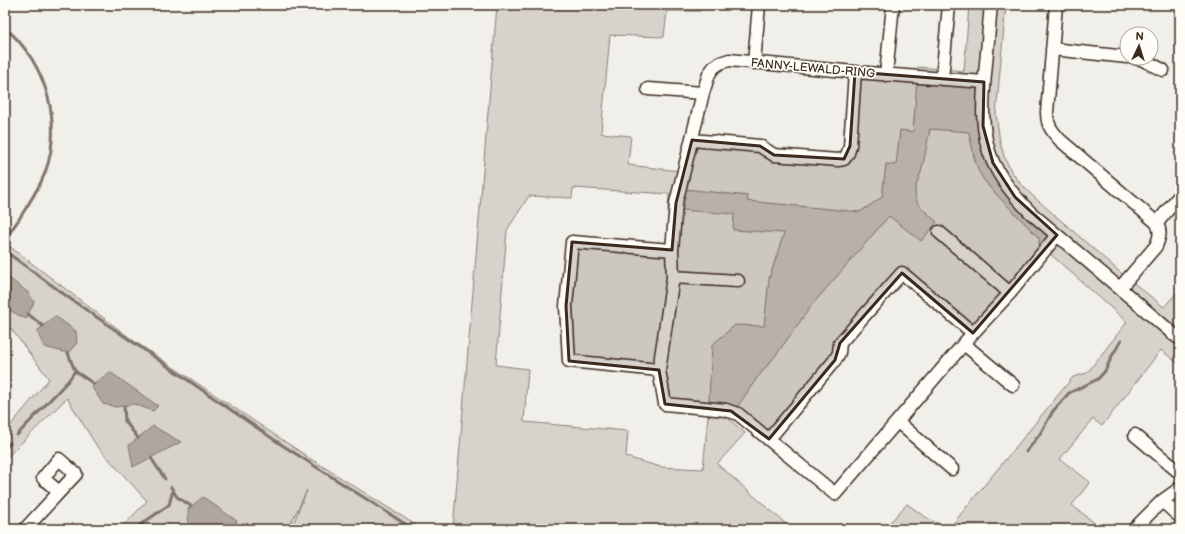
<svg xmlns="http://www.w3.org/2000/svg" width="1185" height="534" viewBox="0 0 1185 534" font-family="'Balsamiq Sans',sans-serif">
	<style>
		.green { fill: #d7d2cc; stroke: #897e75; fill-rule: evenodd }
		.water { fill: #aea69f; stroke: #80746b }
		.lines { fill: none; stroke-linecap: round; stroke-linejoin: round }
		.stream { stroke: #80746b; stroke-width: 3 }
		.minor-casing { stroke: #3b2a1e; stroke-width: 15 }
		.minor { stroke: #fdfcf7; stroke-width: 12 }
		.marked { fill: #3b2a1e; fill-opacity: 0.2; stroke: #3b2a1e; stroke-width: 3; stroke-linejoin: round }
		.labels { text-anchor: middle; stroke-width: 3.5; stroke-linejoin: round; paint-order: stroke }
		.street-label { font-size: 12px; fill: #3b2a1e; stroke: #fdfcf7 }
	</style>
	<rect width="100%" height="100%" fill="#f1efea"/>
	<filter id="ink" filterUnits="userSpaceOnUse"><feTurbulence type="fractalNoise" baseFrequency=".025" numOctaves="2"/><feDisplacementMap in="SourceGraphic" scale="8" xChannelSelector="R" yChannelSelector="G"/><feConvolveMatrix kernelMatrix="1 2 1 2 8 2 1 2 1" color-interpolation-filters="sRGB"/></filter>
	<g filter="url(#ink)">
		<!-- green -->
		<path class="green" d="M497 5H701L700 11H667L664 37 610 35 601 133 631 136 628 165 688 172 685 189 748 196 747 201 860 212 882 197 886 164 896 165 900 130 913 132 918 67 964 71 969 5H1006L996 114 1000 142 1004 156 1011 171 1020 183 1034 197 1121 273 1164 307 1180 289V365L1161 350 1102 426 1093 419 1060 459 1090 482 1072 505 1102 529H884L907 504C920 513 935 526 951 526L1073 377 1087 373 1127 322 1039 244V238L991 189 984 180 978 170 974 157 969 132 930 129C927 143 925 158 921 172 918 181 913 190 916 199 919 208 930 215 937 222L921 241 889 216 812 305 776 355 757 378 729 419 745 433 717 464 792 529H453ZM573 188 669 194 668 209 734 214 733 230 784 233 769 279 764 326 735 325 712 345 708 416 703 469 661 467 626 457 628 431 524 422 528 369 496 365 507 230 529 196 572 198Z
			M5 243 134 341 311 459 422 529H291L307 490 288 529H172L166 522 158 529H120L147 501 96 445 67 398 5 459V432L49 379 5 321Z"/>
		<!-- water -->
		<path class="water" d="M6 276 29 293 34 302 26 319 5 308Z
			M55 316 76 331 77 343 68 353 44 347 37 331Z
			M110 372 158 406 153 411 134 404 116 407 103 404 91 386Z
			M153 426 181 442 133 467 129 445Z
			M203 497 237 521 231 529H189L188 509Z"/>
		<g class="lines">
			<!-- stream -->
			<path class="stream" d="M5 28C48 63 66 131 41 182 35 194 28 205 21 216 16 225 8 232 5 242
				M5 251 72 300 279 443 413 529
				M28 314 43 326
				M75 371 94 384
				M124 406 125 421 138 438
				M17 435 68 381 75 371 68 353
				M5 449 10 443
				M1026 452 1040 434 1053 411 1069 393 1098 379 1105 371 1112 356 1121 341
				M151 458 165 479
				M171 487 177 497 191 506
				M136 529 140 525 169 505 173 490"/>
			<defs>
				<path id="minor" d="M991 5C989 24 988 44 986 63 983 96 979 131 993 162 1002 182 1016 198 1031 213L1177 337 1180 338
					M1056 5 1047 112C1047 125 1051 130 1060 140L1157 223C1161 232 1160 236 1156 246L1120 288
					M1052 49 1127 57
					M1135 58 1141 59 1163 70
					M754 63 759 5
					M886 75 893 5
					M942 79 949 5
					M984 82 855 72 729 60 720 63 714 67 709 74 703 93 676 203 672 250 673 277 659 370 665 404 726 410 738 414 835 494 973 333 1010 293 1057 235
					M648 89 703 93
					M692 140 760 146 774 155 838 160 844 159 848 153 850 146 855 72
					M1157 223 1180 195
					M939 232 1010 293
					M673 277 738 281
					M964 344 1013 385
					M659 370 569 361 566 306 572 242 672 250
					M898 422 952 469
					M1135 435 1180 473
					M769 439 835 360 839 353 840 343 902 273 973 333
					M1162 501 1180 517
					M25 529C42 511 59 492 76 474L59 459 43 478 59 492
					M1134 529 1162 501 1180 488"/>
			</defs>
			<!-- minor casing -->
			<use href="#minor" class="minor-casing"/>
			<!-- minor -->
			<use href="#minor" class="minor"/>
		</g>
	</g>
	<!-- marked area -->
	<path class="marked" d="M855 72 984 82 983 126 993 163 1015 197 1057 235 973 333 902 273 840 343 835 360 769 439 731 411 665 404 659 370 569 361 566 306 572 242 672 250 676 203 692 140 760 146 774 155 844 159 850 146Z"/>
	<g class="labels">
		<!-- street labels -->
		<g class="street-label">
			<text transform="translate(813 68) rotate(5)" y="4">FANNY-LEWALD-RING</text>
		</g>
	</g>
	<!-- margin -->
	<rect width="1185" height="534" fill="none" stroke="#fdfcf7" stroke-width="20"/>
	<rect x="10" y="10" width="1165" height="514" fill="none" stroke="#3b2a1e" stroke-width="1.5" filter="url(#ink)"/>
	<!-- north arrow -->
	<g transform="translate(1139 46) rotate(4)"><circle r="19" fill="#fdfcf7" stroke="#afa8a0"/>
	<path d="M0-3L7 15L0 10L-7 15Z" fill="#3b2a1e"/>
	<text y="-6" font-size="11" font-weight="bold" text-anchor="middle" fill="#3b2a1e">N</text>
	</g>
</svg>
